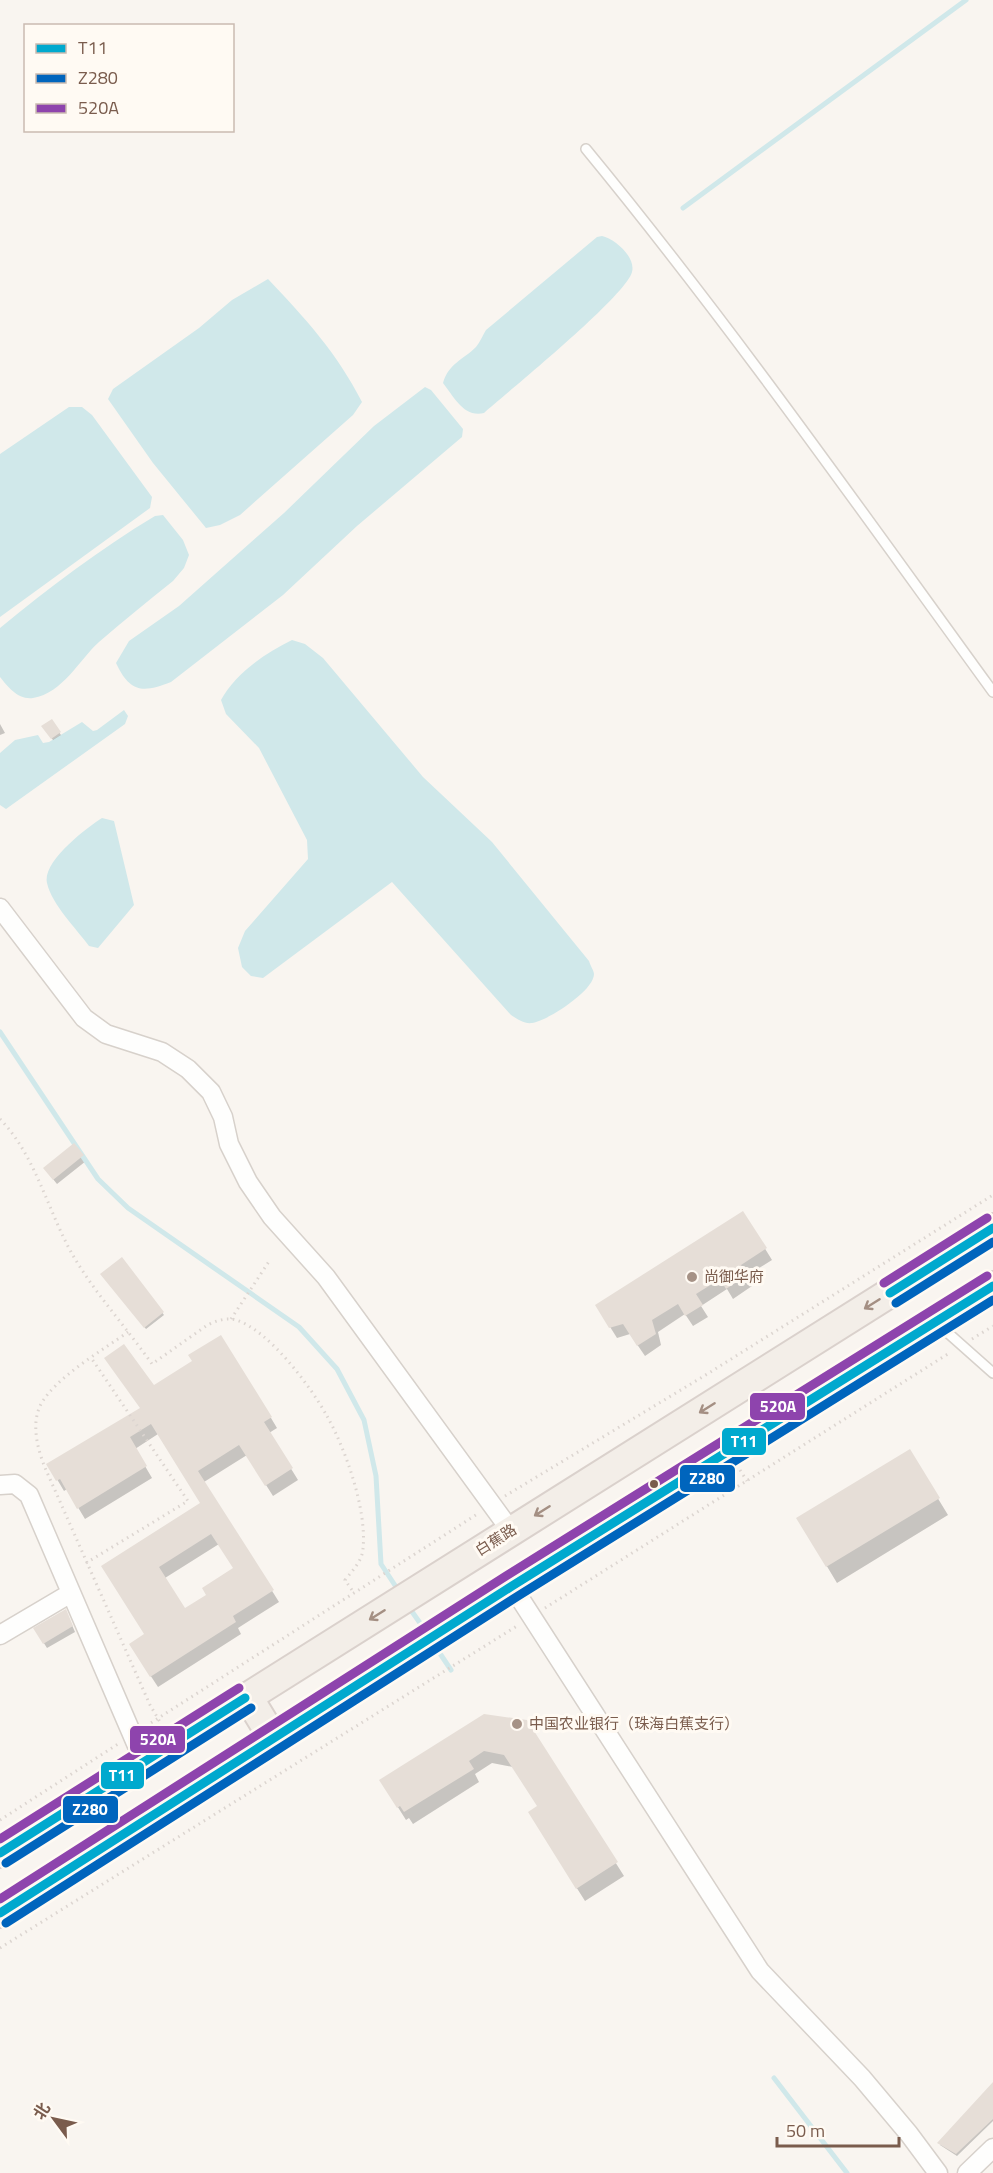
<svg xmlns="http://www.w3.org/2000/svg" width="993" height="2173" viewBox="0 0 993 2173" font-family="'Titillium Web','Noto Sans SC',sans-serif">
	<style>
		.water { fill: #d0e8ea }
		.shadow { fill: #0003; fill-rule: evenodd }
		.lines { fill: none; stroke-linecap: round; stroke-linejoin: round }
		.stream { stroke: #d0e8ea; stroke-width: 5 }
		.building { fill: #e6ded7; fill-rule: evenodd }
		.lane-casing { stroke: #d7d1cb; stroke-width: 12 }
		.street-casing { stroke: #d7d1cb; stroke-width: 21 }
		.primary-casing { stroke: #dad1cc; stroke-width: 32 }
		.path { stroke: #dcd5d0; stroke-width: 3; stroke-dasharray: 1.5 4.5; stroke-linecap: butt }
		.lane { stroke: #fefefd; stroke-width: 9 }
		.street { stroke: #fefefd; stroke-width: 18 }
		.primary { stroke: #f3eee8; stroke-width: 28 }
		.bus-1-casing { stroke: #fffaf3; stroke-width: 14 }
		.bus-2-casing { stroke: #fffaf3; stroke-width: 14 }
		.bus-3-casing { stroke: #fffaf3; stroke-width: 14 }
		.bus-1 { stroke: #00a9ce; stroke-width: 9 }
		.bus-2 { stroke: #0065bd; stroke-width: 9 }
		.bus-3 { stroke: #8e44ad; stroke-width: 9 }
		.oneway { stroke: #a48f83 }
		.poi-dot { fill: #a69286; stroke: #fffaf3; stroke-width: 2 }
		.bus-dot { fill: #7a5c4d; stroke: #fffaf3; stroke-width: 2 }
		.labels { text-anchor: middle; stroke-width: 6; stroke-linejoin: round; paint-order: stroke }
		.poi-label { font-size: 15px; fill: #7a5c4d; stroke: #fffaf3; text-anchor: start }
		.street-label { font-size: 15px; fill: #7a5c4d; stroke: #fffaf3 }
		.line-badge { stroke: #fffaf3; stroke-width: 2 }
		.badge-label { font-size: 16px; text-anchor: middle; font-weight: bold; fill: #fff }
	</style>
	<rect width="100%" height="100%" fill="#f9f5f0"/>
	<!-- water -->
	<path class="water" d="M602 236C615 239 636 257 632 272 626 296 509 391 484 413 464 418 454 397 443 383 449 363 463 360 476 347 480 342 483 335 486 330L597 237Z
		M268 279C306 319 337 353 362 402L353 415 240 515 220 525 206 528 153 463 108 399 113 389 199 328 232 300Z
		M425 387 431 390 463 429 462 437 357 526 283 595 171 682C143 693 130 693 116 663L129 641 179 606 284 513 374 426Z
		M69 407H82L92 415 152 497 150 508 0 617V454Z
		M163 515 183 540 189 555 184 568 173 581C148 601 123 621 99 642 79 660 63 693 33 698 18 700 8 687 0 677V628C50 587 100 549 155 516Z
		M292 640 305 644 323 658 423 777 492 842 589 961C590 965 594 971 594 974 594 991 547 1021 532 1023 524 1024 517 1019 511 1015L392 882 263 978 251 976 242 967 238 948 245 931 308 859 307 840 259 748 226 714 221 700C235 674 265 653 292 640Z
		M124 710 128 716 125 724 6 809 0 805V753L15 740 38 735 43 743 49 742 82 722 93 731 97 730Z
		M102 818 114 821 134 905 98 948 89 946C76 928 52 905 47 883 42 862 86 828 102 818Z"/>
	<!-- shadow -->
	<path class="shadow" d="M51 721 61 735 53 740 43 727Z
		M0 724 5 733 0 735Z
		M83 1156 86 1161 57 1184 48 1173Z
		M743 1213 772 1260 746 1276 752 1286 733 1299 727 1289 701 1306 708 1317 693 1326 685 1314 658 1332 661 1345 645 1356 630 1334 617 1338 597 1306Z
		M122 1259 164 1315 146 1329 103 1276Z
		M153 1387 271 1418 277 1428 269 1433 298 1480 273 1496 247 1455 204 1482 279 1602 238 1628 241 1634 158 1687 137 1655 146 1635 110 1577 202 1504 158 1434 135 1449 152 1478 85 1519 67 1489 64 1491 48 1464 141 1409ZM219 1544 235 1569 208 1595 185 1610 165 1578Z
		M909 1451 948 1515 837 1583 798 1518Z
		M68 1616 75 1632 47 1648 35 1629Z
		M526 1721 624 1876 585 1901 537 1825 539 1807 513 1767 492 1763 475 1774 479 1782 413 1824 409 1818 406 1820 389 1793Z
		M993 2083V2121L957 2156 940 2145Z"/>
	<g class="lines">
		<!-- stream -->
		<path class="stream" d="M683 208 966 0
			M0 1032 98 1179 128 1208 299 1327 337 1369 364 1420 376 1476 381 1564 400 1593
			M408 1606 425 1630
			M435 1646 451 1670
			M774 2078 847 2173"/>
	</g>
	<!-- building -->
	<path class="building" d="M52 719 61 732 51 739 41 726Z
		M74 1143 84 1155 53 1180 43 1168Z
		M743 1211 767 1248 741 1265 747 1275 726 1289 720 1279 696 1294 703 1305 685 1316 678 1304 652 1320 656 1334 637 1346 623 1324 609 1328 595 1305Z
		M122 1257 164 1312 144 1328 100 1274Z
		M221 1335 272 1417 264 1422 293 1468 265 1486 239 1445 198 1471 274 1590 233 1616 236 1622 150 1677 129 1644 144 1634 101 1566 200 1503 151 1424 130 1437 147 1466 77 1509 60 1479 56 1481 46 1464 140 1408 104 1358 124 1344 154 1385 192 1361 188 1355ZM211 1534 233 1568 202 1588 206 1595 185 1608 159 1567Z
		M910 1449 940 1498 826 1567 796 1518Z
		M66 1609 73 1626 43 1644 33 1628Z
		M484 1714 527 1720 618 1862 576 1889 528 1812 537 1806 504 1755 484 1751 469 1761 474 1769 404 1812 400 1806 397 1808 379 1780Z
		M993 2082V2119L956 2154 937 2143Z"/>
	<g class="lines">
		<defs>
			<path id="lane" d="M586 149C730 324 860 509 993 692
				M939 1325 993 1373"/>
			<path id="street" d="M0 908 84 1018 106 1034 162 1052 188 1069 211 1092 223 1117 229 1144 248 1182 272 1217 326 1277 511 1531
				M0 1485 15 1484 29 1495 144 1762
				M512 1586 760 1971 862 2078 909 2134 938 2173
				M0 1635 71 1593
				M967 2173 993 2148"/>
			<path id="primary" d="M248 1697 273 1738
				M0 1853 993 1228
				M0 1913 512 1586 993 1286"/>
		</defs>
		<!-- lane casing -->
		<use href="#lane" class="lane-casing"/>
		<!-- street casing -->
		<use href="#street" class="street-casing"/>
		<!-- primary casing -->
		<use href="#primary" class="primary-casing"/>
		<!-- path -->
		<path class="path" d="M0 1119C35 1155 47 1208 71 1252 93 1291 126 1327 152 1364L206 1326C215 1321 226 1317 236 1320 269 1330 311 1387 327 1416 346 1450 367 1510 363 1549 362 1561 353 1570 345 1580L354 1593
			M231 1319 270 1260
			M128 1332C103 1350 54 1378 40 1406 31 1426 38 1451 46 1470L150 1705 163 1727
			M972 1339 993 1326
			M740 1470 747 1481
			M505 1496 704 1376 993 1195
			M86 1563 188 1501 92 1359
			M545 1608 951 1352
			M146 1726 479 1513
			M0 1820 118 1744
			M0 1948 517 1626"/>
		<!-- lane -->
		<use href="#lane" class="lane"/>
		<!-- street -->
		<use href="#street" class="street"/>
		<!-- primary -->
		<use href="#primary" class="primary"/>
		<defs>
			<path id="bus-1" d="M890 1293 993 1228
				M0 1853 245 1698
				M0 1913 512 1586 993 1286"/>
			<path id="bus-2" d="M896 1303 993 1242
				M6 1863 251 1708
				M6 1923 518 1596 993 1300"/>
			<path id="bus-3" d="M884 1283 987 1218
				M0 1839 239 1688
				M0 1899 506 1576 987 1276"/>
		</defs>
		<!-- bus-1 casing -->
		<use href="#bus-1" class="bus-1-casing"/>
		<!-- bus-2 casing -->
		<use href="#bus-2" class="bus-2-casing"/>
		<!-- bus-3 casing -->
		<use href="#bus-3" class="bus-3-casing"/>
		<!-- bus-1 -->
		<use href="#bus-1" class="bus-1"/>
		<!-- bus-2 -->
		<use href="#bus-2" class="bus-2"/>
		<!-- bus-3 -->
		<use href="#bus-3" class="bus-3"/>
	</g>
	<!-- one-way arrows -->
	<defs><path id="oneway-shaft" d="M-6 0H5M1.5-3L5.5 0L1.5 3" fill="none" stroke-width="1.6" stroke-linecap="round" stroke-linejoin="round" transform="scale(1.5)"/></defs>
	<g class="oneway">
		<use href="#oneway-shaft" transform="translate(872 1304) rotate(148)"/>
		<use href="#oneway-shaft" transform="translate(707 1408) rotate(148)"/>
		<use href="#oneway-shaft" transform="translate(542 1511) rotate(148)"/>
		<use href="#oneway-shaft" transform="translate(377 1615) rotate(148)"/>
	</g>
	<!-- markers -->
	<g class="poi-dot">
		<circle cx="692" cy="1277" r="6"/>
		<circle cx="517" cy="1724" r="6"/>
	</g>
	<circle class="bus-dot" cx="654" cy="1484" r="5"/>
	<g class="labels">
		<!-- poi labels -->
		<g class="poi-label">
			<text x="704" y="1282">尚御华府</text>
			<text x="529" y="1729">中国农业银行（珠海白蕉支行）</text>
		</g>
		<!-- street labels -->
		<g class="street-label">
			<text transform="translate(496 1540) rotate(-32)" y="5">白蕉路</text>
		</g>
	</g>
	<g class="line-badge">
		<rect x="749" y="1392" width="57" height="29" rx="6" fill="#8e44ad"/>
		<rect x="721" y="1427" width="46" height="29" rx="6" fill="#00a9ce"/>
		<rect x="679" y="1464" width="57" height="29" rx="6" fill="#0065bd"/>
		<rect x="129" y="1725" width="57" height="29" rx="6" fill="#8e44ad"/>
		<rect x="100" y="1761" width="45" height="29" rx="6" fill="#00a9ce"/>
		<rect x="62" y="1795" width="57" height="29" rx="6" fill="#0065bd"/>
	</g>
	<g class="badge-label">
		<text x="778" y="1412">520A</text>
		<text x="744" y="1447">T11</text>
		<text x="707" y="1484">Z280</text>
		<text x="158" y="1745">520A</text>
		<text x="122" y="1781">T11</text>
		<text x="90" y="1815">Z280</text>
	</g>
	<!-- legend -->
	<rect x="24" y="24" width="210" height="108" fill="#fffaf3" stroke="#cabbb1" stroke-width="1.5"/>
	<rect x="36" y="44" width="30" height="9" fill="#00a9ce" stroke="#cabbb1" stroke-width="1.5"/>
	<text x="78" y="54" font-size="18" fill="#7a5c4d">T11</text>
	<rect x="36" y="74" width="30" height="9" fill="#0065bd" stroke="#cabbb1" stroke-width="1.5"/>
	<text x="78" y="84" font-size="18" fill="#7a5c4d">Z280</text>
	<rect x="36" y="104" width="30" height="9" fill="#8e44ad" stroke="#cabbb1" stroke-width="1.5"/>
	<text x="78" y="114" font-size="18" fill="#7a5c4d">520A</text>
	<!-- north arrow -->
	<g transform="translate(54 2119) rotate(303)" stroke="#fffaf3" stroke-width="4.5" paint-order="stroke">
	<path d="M0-4.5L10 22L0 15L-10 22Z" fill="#7a5c4d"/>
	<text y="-9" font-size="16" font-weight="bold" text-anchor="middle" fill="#7a5c4d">北</text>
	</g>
	<!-- scale -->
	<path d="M777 2137v9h122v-9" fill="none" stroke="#7a5c4d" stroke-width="3"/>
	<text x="786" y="2137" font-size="18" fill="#7a5c4d" stroke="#fffaf3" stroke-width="4.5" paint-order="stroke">50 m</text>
</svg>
